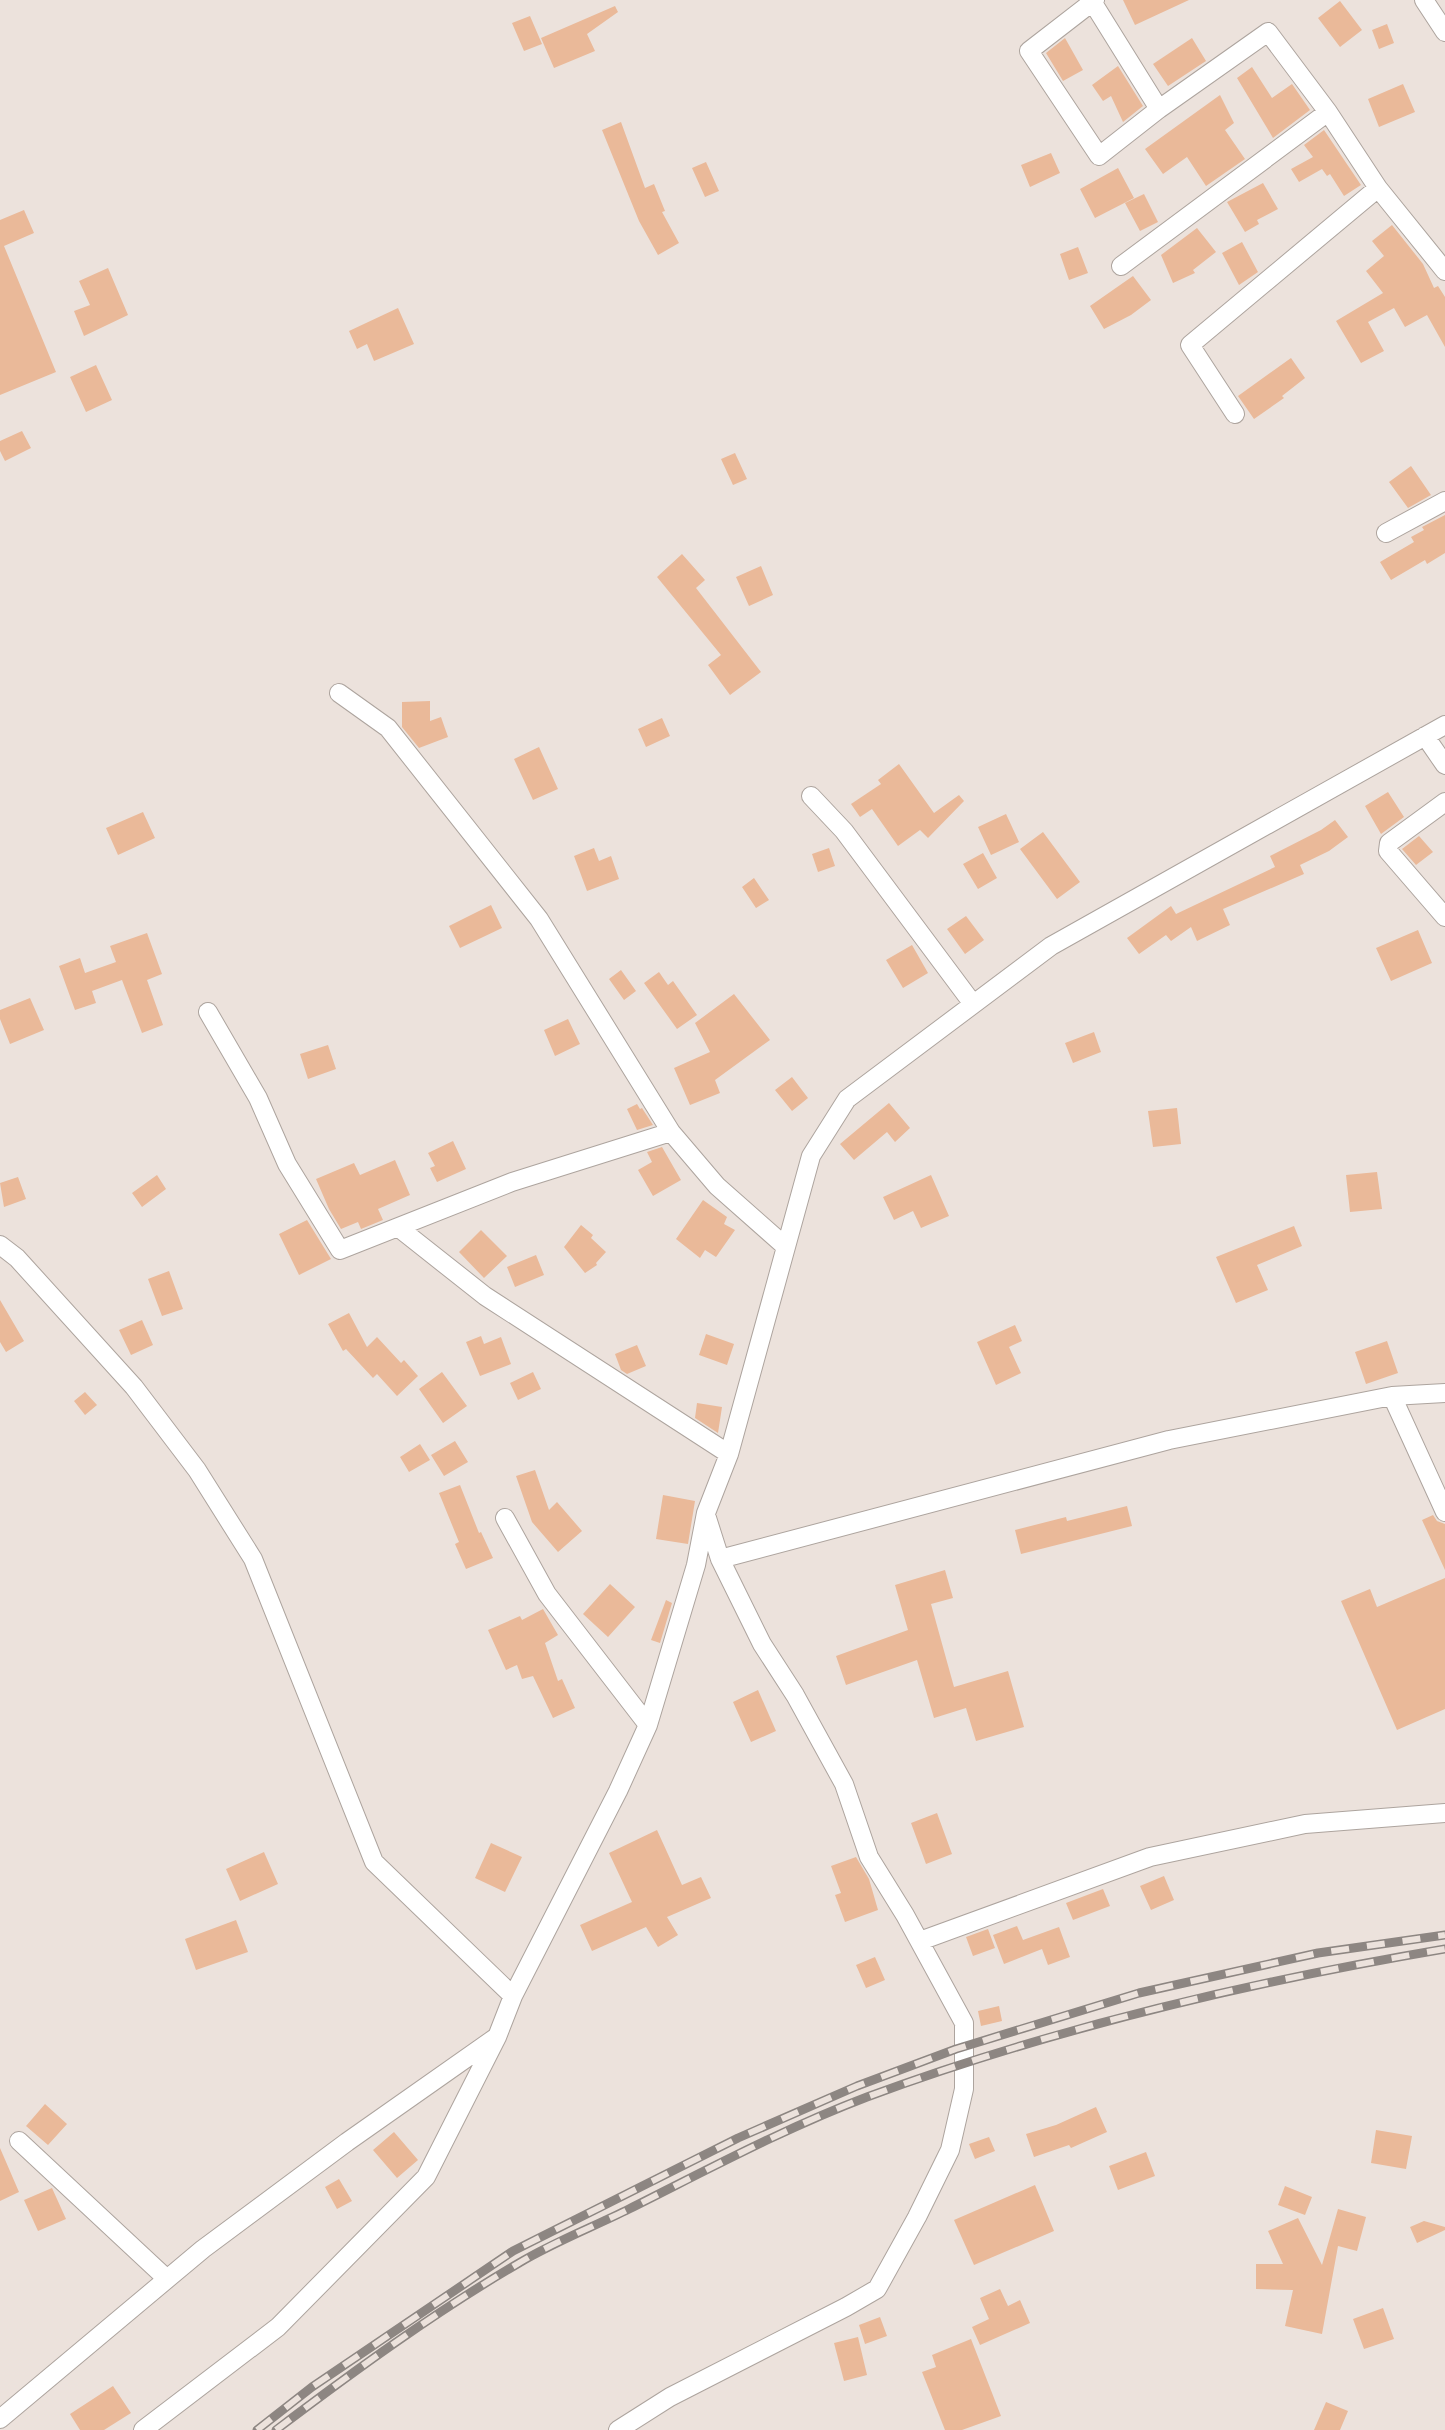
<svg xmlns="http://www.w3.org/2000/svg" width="1445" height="2430" viewBox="0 0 1445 2430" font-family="'Nunito Sans',sans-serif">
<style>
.building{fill:#eab999}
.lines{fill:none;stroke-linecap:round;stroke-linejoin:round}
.minor-casing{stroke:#ada49e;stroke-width:20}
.minor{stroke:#fff;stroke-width:18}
.rail-casing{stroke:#8d8682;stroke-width:9}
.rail{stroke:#ece2dc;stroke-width:6;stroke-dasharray:18;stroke-linecap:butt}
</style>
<rect width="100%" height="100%" fill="#ece2dc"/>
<!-- building -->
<path class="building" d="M1123 0H1189L1135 25Z
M1340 1 1362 30 1340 47 1318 18Z
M615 6 618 12 587 34 595 51 554 68 541 38Z
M530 16 542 44 524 51 512 23Z
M1387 24 1394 43 1379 49 1372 30Z
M1065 38 1083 70 1063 81 1046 53Z
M1192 38 1206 61 1168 86 1153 64Z
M1118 66 1143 106 1123 122 1111 96 1103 101 1092 85Z
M1252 67 1272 98 1292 84 1310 110 1273 138 1237 78Z
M1403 84 1415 112 1379 127 1368 99Z
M1220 95 1234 123 1225 130 1245 159 1206 186 1187 157 1163 174 1145 149Z
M621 122 645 188 654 184 665 211 662 212 679 243 658 255 639 221 602 130Z
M1324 130 1361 185 1344 196 1330 174 1327 176 1322 169 1299 182 1291 169 1313 157 1304 145Z
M1051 153 1060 173 1030 187 1021 165Z
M706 162 719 191 705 197 692 168Z
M1118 168 1134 198 1095 218 1080 189Z
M1263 183 1278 209 1257 220 1259 224 1245 232 1227 202Z
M1144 194 1158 222 1140 231 1125 203Z
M24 210 34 233 4 246 56 372 0 395V220Z
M1392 225 1423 264 1434 288 1438 286 1445 297V347L1427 315 1405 327 1394 308 1368 322 1384 351 1361 363 1336 321 1383 293 1366 271 1384 256 1372 241Z
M1197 228 1216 252 1193 270 1195 273 1173 283 1161 255Z
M1242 242 1258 272 1239 285 1222 253Z
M1078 247 1088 273 1069 280 1060 254Z
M108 268 128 315 84 336 74 311 90 305 79 281Z
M1133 276 1151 300 1131 315 1104 329 1090 306Z
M398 308 414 344 374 361 367 344 357 349 349 331Z
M1291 358 1305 378 1282 396 1284 398 1254 419 1238 396Z
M96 365 112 400 86 412 70 377Z
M22 431 31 448 5 461 0 451V441Z
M735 453 747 479 733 485 721 459Z
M1411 466 1431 495 1408 508 1389 482Z
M1445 515V553L1427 564 1425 560 1391 580 1380 562 1414 542 1411 537 1424 530 1422 527Z
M682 554 705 580 696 588 761 672 730 695 708 665 721 655 657 577Z
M761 566 773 595 749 606 736 577Z
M430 701V721L441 717 448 737 419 748 402 727V702Z
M662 718 670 736 646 747 638 729Z
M539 747 558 789 533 800 514 759Z
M899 764 934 813 959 795 964 801 928 838 920 830 898 846 872 809 860 817 851 804 881 784 878 780Z
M1388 792 1404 817 1381 834 1365 806Z
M143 812 155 838 118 855 106 828Z
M1006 814 1019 842 991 855 978 827Z
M1335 820 1348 837 1329 851 1300 865 1304 874 1223 909 1230 925 1197 941 1191 927 1171 941 1166 935 1139 954 1127 938 1171 906 1176 914 1275 867 1270 856 1321 830Z
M1043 832 1080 882 1057 899 1020 849Z
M1419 836 1433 852 1416 865 1402 849Z
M594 848 599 861 611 856 619 879 587 891 574 856Z
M829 848 835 866 818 872 812 854Z
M983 853 997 878 978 889 963 864Z
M754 878 769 900 756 908 742 887Z
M491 905 502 928 460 948 449 926Z
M966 916 984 940 965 954 947 929Z
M1418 930 1432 963 1391 981 1376 948Z
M147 933 162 974 147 980 163 1025 142 1033 122 980 92 991 96 1003 75 1010 59 966 80 958 85 973 116 962 110 946Z
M912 945 928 973 903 988 886 960Z
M621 970 636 991 624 1000 609 979Z
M659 972 668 985 673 981 697 1015 677 1029 644 983Z
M734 994 770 1040 715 1080 720 1093 690 1105 674 1068 710 1052 695 1023Z
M30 998 44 1030 10 1044 0 1019V1010Z
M568 1019 580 1044 555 1056 544 1030Z
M1094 1032 1101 1052 1073 1063 1065 1043Z
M328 1045 336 1069 308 1079 300 1054Z
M792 1077 808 1098 792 1111 775 1090Z
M889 1103 910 1128 895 1142 887 1132 854 1160 840 1144Z
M637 1104 640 1109 642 1108 653 1125 637 1130 627 1109Z
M1177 1108 1181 1144 1153 1147 1148 1111Z
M453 1141 466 1169 437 1182 430 1168 435 1166 428 1153Z
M662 1147 681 1180 653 1196 638 1170 652 1162 647 1152Z
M395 1160 410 1195 378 1209 383 1220 361 1229 358 1222 341 1229 329 1209 316 1179 354 1163 360 1175Z
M1377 1172 1382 1209 1350 1212 1346 1175Z
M157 1175 166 1189 142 1207 132 1193Z
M931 1175 949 1216 921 1228 913 1211 894 1220 883 1197Z
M18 1177 26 1199 4 1207 0 1183Z
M703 1200 727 1217 724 1224 735 1230 716 1257 705 1250 700 1258 676 1239Z
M307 1220 331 1259 299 1275 279 1234Z
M581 1225 593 1235 591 1238 606 1252 596 1263 597 1265 585 1273 564 1247Z
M1294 1226 1302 1246 1257 1265 1268 1290 1236 1303 1216 1257Z
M481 1230 507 1256 484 1278 459 1252Z
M536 1255 544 1275 515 1287 507 1267Z
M169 1271 183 1309 162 1316 148 1279Z
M0 1300 24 1341 6 1352 0 1342Z
M349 1313 367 1347 377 1337 401 1363 404 1360 418 1376 397 1396 377 1374 373 1378 346 1349 343 1351 328 1324Z
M142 1320 153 1345 131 1355 119 1330Z
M1015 1325 1022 1341 1009 1347 1021 1373 996 1385 977 1342Z
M706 1334 734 1344 727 1365 699 1355Z
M481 1336 484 1344 501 1337 511 1364 480 1376 466 1342Z
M1387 1341 1398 1373 1366 1384 1355 1352Z
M637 1345 646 1366 627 1374 621 1370 615 1354Z
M442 1372 467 1406 443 1423 419 1389Z
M533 1372 541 1389 518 1400 510 1383Z
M85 1392 97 1405 85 1415 74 1401Z
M697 1403 722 1407 718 1433 695 1418Z
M455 1441 468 1462 444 1476 431 1455Z
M420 1444 430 1460 409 1472 400 1457Z
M535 1470 549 1510 557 1502 582 1531 558 1552 532 1522 516 1476Z
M460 1485 479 1533 481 1532 493 1558 466 1569 455 1544 459 1542 439 1493Z
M663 1495 695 1501 688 1544 656 1539Z
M1127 1506 1132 1526 1021 1554 1015 1530 1066 1517 1067 1521Z
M1433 1515 1437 1521 1445 1524V1570L1422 1520Z
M945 1570 953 1598 931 1604 954 1687 1008 1671 1024 1727 976 1741 966 1708 934 1718 917 1660 846 1685 836 1656 908 1630 895 1585Z
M1445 1578V1709L1397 1730 1341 1601 1370 1589 1377 1607Z
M610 1584 635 1607 608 1637 583 1614Z
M666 1600 672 1603 660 1643 651 1640Z
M543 1609 558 1635 545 1643 558 1681 562 1679 575 1708 553 1718 533 1676 522 1679 517 1665 506 1670 488 1630 520 1616 522 1620Z
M758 1690 776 1731 751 1742 733 1702Z
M937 1813 952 1854 926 1864 911 1823Z
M657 1830 682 1885 701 1877 711 1898 667 1917 678 1935 658 1947 646 1927 592 1951 580 1925 632 1902 609 1853Z
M491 1843 522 1857 505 1892 475 1878Z
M264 1852 278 1884 240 1901 226 1869Z
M856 1857 869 1879 878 1910 845 1922 835 1895 841 1893 831 1866Z
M1164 1876 1174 1900 1151 1910 1140 1886Z
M1103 1889 1110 1906 1073 1920 1066 1903Z
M236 1920 248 1952 196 1970 185 1939Z
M1017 1926 1023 1940 1059 1927 1070 1957 1048 1965 1042 1949 1004 1964 993 1935Z
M988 1929 995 1948 973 1956 966 1937Z
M875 1957 885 1980 866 1988 856 1965Z
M999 2006 1002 2021 981 2026 978 2011Z
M45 2104 67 2124 48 2145 26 2126Z
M1096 2107 1107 2132 1071 2148 1069 2145 1034 2157 1026 2134 1056 2125Z
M1376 2130 1412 2136 1406 2169 1371 2163Z
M394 2132 418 2160 397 2178 373 2150Z
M989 2137 995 2151 975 2159 969 2144Z
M0 2148 19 2192 0 2201Z
M1146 2152 1155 2176 1118 2190 1109 2166Z
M339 2179 352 2201 337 2209 325 2187Z
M1035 2185 1054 2231 974 2265 954 2220Z
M1285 2186 1312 2197 1305 2215 1278 2205Z
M52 2188 66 2219 38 2231 24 2200Z
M1338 2209 1366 2217 1357 2251 1338 2246 1322 2334 1285 2326 1293 2290 1256 2289V2264H1283L1268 2231 1298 2218 1322 2265Z
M1424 2221 1445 2227V2230L1417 2243 1410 2227Z
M1000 2289 1008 2306 1020 2300 1030 2323 980 2345 972 2327 989 2319 980 2298Z
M1383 2308 1394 2339 1364 2349 1353 2319Z
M880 2317 887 2336 865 2344 859 2325Z
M858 2337 867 2375 844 2381 834 2343Z
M971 2339 1001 2416 962 2430H945L922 2372 936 2367 932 2355Z
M113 2386 131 2413 104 2430H80L70 2414Z
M1326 2402 1348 2411 1340 2430H1314Z"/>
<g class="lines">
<defs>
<path id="minor" d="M1095 0 1029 51 1099 156 1159 109 1268 32 1328 112 1378 188 1445 271
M1424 0 1445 32
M1093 3 1159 109
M1121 266 1328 112
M1235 414 1190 345 1378 188
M1386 533 1445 501
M339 693 388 728 539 919 671 1132 717 1186 786 1247
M1425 736 1445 765
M811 796 844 831 973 1004
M1445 802 1389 843 1388 851 1445 917
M208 1012 258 1098 287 1164 340 1250 512 1182 671 1132
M399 1228 485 1296 729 1454
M0 1245 17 1258 134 1387 197 1470 253 1559 374 1862 513 1996
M1392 1396 1445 1512
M505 1518 547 1594 648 1725
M720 1559 1169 1440 1392 1396 1445 1393
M920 1941 1150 1857 1305 1824 1445 1813
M19 2141 167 2279
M0 2419 203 2249 347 2142 495 2038
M143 2430 278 2327 426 2177 497 2037 513 1996 618 1791 648 1725 696 1565 706 1513 729 1454 811 1156 847 1099 1051 946 1445 725
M618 2430 670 2397 846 2307 877 2289 917 2217 950 2150 964 2089V2023L905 1915 869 1857 844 1784 795 1695 762 1644 720 1559 707 1518"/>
</defs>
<!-- minor casing -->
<use href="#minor" class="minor-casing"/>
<!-- minor -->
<use href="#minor" class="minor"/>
<defs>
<path id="rail" d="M257 2430 312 2387 513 2251 738 2138 857 2086 956 2049 1139 1993 1318 1953 1445 1935
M276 2430C354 2371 435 2312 519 2263 554 2242 593 2227 629 2209 707 2170 785 2128 867 2097 1054 2028 1249 1982 1445 1949"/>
</defs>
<!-- rail casing -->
<use href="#rail" class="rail-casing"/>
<!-- rail -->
<use href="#rail" class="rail"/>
</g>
</svg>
